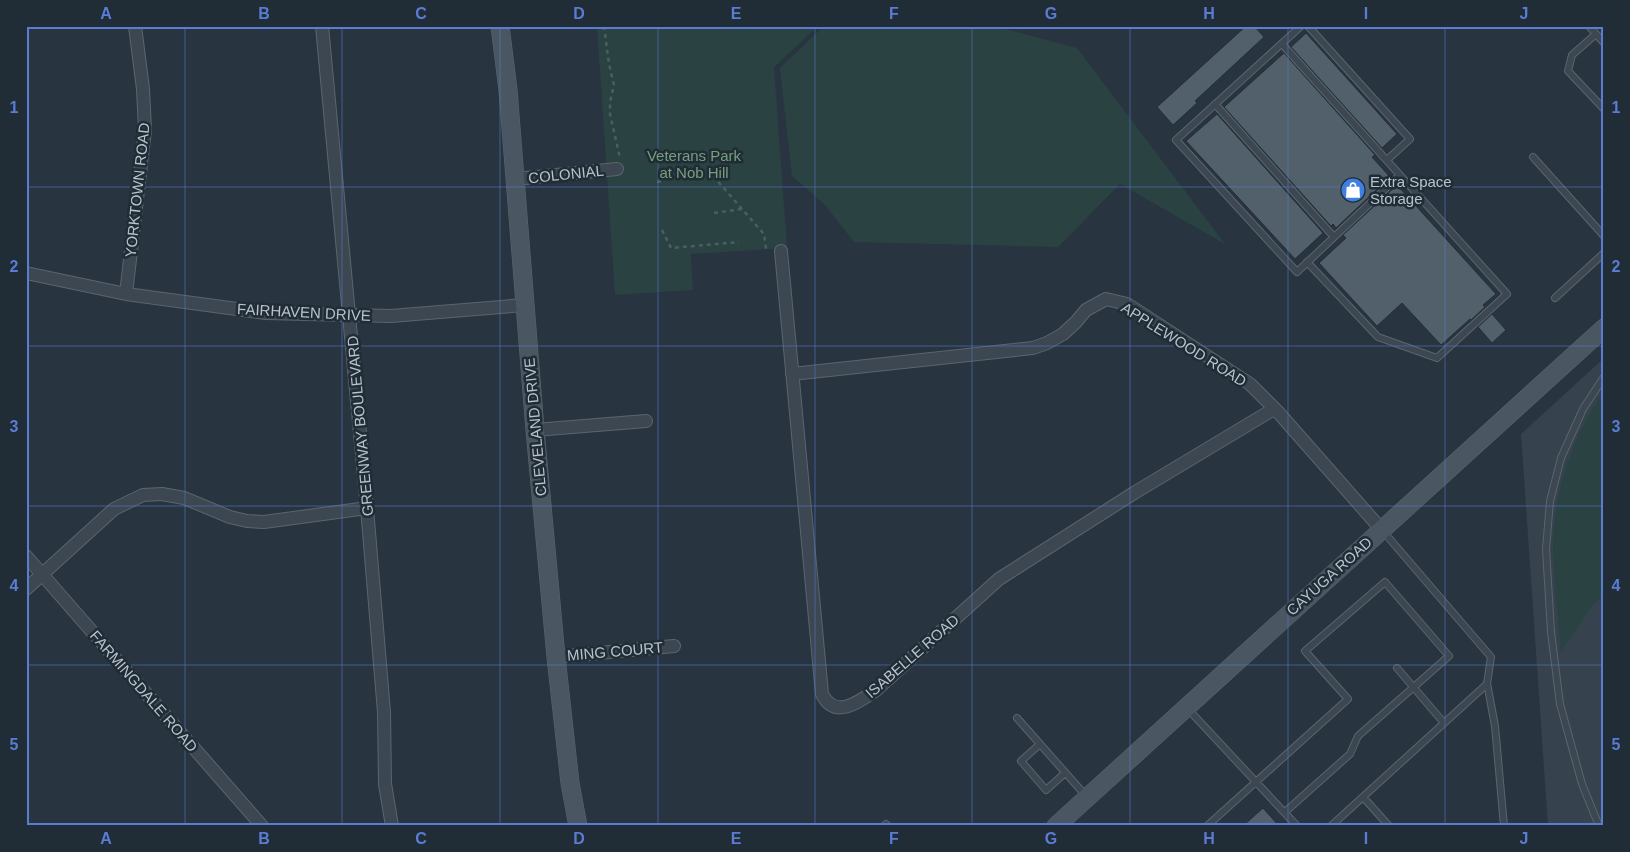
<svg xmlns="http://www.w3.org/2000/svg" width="1630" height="852" viewBox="0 0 1630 852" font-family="Arial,sans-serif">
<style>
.airport{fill:#36424e}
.green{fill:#2a4242}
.building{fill:#51606b;stroke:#222e38}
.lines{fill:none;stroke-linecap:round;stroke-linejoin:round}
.lane-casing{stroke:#5a656e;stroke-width:8}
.street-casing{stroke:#5a656e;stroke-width:14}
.secondary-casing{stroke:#5a656e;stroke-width:19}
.path{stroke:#4a5f60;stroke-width:2.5;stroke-dasharray:4 4;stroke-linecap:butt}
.lane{stroke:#3c4751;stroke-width:6}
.street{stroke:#3c4751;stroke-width:12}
.secondary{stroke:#4a5763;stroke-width:18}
.grid{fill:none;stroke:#5b7cd3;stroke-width:1;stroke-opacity:0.55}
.labels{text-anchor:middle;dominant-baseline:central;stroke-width:5;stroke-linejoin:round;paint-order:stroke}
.park-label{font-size:15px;fill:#789f7c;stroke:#202c36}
.street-label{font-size:15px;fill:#b9c2cb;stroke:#202c36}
.poi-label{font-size:15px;fill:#b9c2cb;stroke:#202c36;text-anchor:start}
.neatline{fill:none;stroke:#5b7cd3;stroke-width:2}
.grid-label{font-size:16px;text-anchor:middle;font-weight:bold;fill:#5b7cd3}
</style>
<rect width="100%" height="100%" fill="#283541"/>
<!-- airport -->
<path class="airport" d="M1604 358V826H1548L1521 434Z"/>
<!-- green -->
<path class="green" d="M597 26H818L774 67 787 248 691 254 693 290 615 295Z
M824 26H994L1077 48 1225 244 1120 184 1058 247 854 242 825 205 792 176 780 68Z
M1604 392V595L1594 603 1561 651C1558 617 1554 583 1553 549 1553 494 1572 436 1604 392Z"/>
<!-- building -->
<path class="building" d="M1246 26H1254L1264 37 1195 101 1197 103 1173 125 1157 107Z
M1306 33 1397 134 1382 148 1291 47Z
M1284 53 1375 155 1372 157 1390 177 1336 228 1333 224 1331 226 1224 107Z
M1217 114 1323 233 1295 259 1186 141Z
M1397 185 1496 294 1483 305 1485 307 1471 320 1470 319 1441 345 1402 303 1377 326 1319 263 1346 238 1343 235Z
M1492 314 1506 330 1492 343 1478 327Z
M1263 808 1279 826H1243Z"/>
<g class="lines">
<defs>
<path id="lane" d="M1301 26 1176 140 1297 272 1400 175
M1308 26 1410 139 1387 160
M1589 26 1596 34
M1604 43 1596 34 1572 55 1568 71 1604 109
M1282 44 1507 294 1437 358 1378 337 1307 262
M1215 104 1334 237
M1533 157 1604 236
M1555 298 1604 253
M1397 668 1444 723
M1487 683 1495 726 1504 826
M1187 708 1297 826
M1017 718 1086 796
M1040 744 1021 761 1046 790 1065 773
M1363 797 1389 826
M884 826 886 824 888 826
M1207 826 1348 699 1305 651 1385 582 1449 656 1358 736 1350 754 1285 812
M1331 826 1487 684 1491 657 1382 530
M1599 826 1582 784 1560 704 1551 632 1546 549 1550 501 1561 458 1583 409 1604 377"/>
<path id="street" d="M322 26 367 508 384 712 385 784 392 826
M515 179 617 169
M781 251 822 694C835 720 859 702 876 690L999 579 1134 493 1274 409
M26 273 126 294 266 313 391 316 524 305
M126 294 145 130 143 89 135 26
M792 374 1033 348 1047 343 1063 334 1076 322 1086 310 1106 299 1127 304 1250 384 1278 412 1381 529
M535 430 646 421
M26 556 262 826
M26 589 114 509 143 495 162 494 184 498 230 517 247 521 264 522 367 508
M556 657 674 646"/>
<path id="secondary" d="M500 26 508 90 535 430 556 657 570 783 578 826
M1056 826 1604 328"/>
</defs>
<!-- lane casing -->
<use href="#lane" class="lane-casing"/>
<!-- street casing -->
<use href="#street" class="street-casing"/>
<!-- secondary casing -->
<use href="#secondary" class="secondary-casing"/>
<!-- path -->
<path class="path" d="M604 26 609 64 614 85 610 102V114L620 158
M713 176 764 234 766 249
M657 182 665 181
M714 213 742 209
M662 230 671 248 739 242"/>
<!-- lane -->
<use href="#lane" class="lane"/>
<!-- street -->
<use href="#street" class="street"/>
<!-- secondary -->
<use href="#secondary" class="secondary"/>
</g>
<!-- grid -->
<path class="grid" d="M185 26V826M342 26V826M500 26V826M658 26V826M815 26V826M972 26V826M1130 26V826M1288 26V826M1445 26V826M26 187H1604M26 346H1604M26 506H1604M26 665H1604"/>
<!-- icons -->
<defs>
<symbol id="shop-disc" viewBox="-11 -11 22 22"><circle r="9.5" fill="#3f7fe0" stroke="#202c36"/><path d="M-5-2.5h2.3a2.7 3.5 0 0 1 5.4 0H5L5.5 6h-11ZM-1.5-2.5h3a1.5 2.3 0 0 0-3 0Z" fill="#fff"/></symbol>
</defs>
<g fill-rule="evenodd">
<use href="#shop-disc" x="1339" y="176" width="28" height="28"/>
</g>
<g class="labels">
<!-- park labels -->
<g class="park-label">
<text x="694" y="155">Veterans Park<tspan x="694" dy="17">at Nob Hill</tspan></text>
</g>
<!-- street labels -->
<g class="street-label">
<text transform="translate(566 174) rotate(-6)">COLONIAL</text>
<text transform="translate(137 190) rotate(-84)">YORKTOWN ROAD</text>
<text transform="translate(304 312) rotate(3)">FAIRHAVEN DRIVE</text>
<text transform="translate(1184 344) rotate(32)">APPLEWOOD ROAD</text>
<text transform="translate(360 426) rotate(-95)">GREENWAY BOULEVARD</text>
<text transform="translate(535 427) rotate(-95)">CLEVELAND DRIVE</text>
<text transform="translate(1329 576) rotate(-42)">CAYUGA ROAD</text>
<text transform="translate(615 651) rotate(-5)">MING COURT</text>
<text transform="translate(912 656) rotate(-41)">ISABELLE ROAD</text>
<text transform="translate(144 691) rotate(49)">FARMINGDALE ROAD</text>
</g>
<!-- poi labels -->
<g class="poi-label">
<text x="1370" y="181">Extra Space<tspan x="1370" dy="17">Storage</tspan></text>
</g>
</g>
<!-- border -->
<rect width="1630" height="852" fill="none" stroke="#202c36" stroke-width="55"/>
<rect x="28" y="28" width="1574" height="796" class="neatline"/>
<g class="grid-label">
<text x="106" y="19">A</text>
<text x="264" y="19">B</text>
<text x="421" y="19">C</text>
<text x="579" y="19">D</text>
<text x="736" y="19">E</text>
<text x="894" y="19">F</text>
<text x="1051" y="19">G</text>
<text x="1209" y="19">H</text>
<text x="1366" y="19">I</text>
<text x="1524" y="19">J</text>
<text x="14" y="113">1</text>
<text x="1616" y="113">1</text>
<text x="14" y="272">2</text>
<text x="1616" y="272">2</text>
<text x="14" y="432">3</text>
<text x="1616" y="432">3</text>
<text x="14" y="591">4</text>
<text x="1616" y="591">4</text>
<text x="14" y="750">5</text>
<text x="1616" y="750">5</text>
<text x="106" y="844">A</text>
<text x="264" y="844">B</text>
<text x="421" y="844">C</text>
<text x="579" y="844">D</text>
<text x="736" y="844">E</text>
<text x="894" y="844">F</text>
<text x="1051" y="844">G</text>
<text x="1209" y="844">H</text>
<text x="1366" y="844">I</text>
<text x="1524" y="844">J</text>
</g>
</svg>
